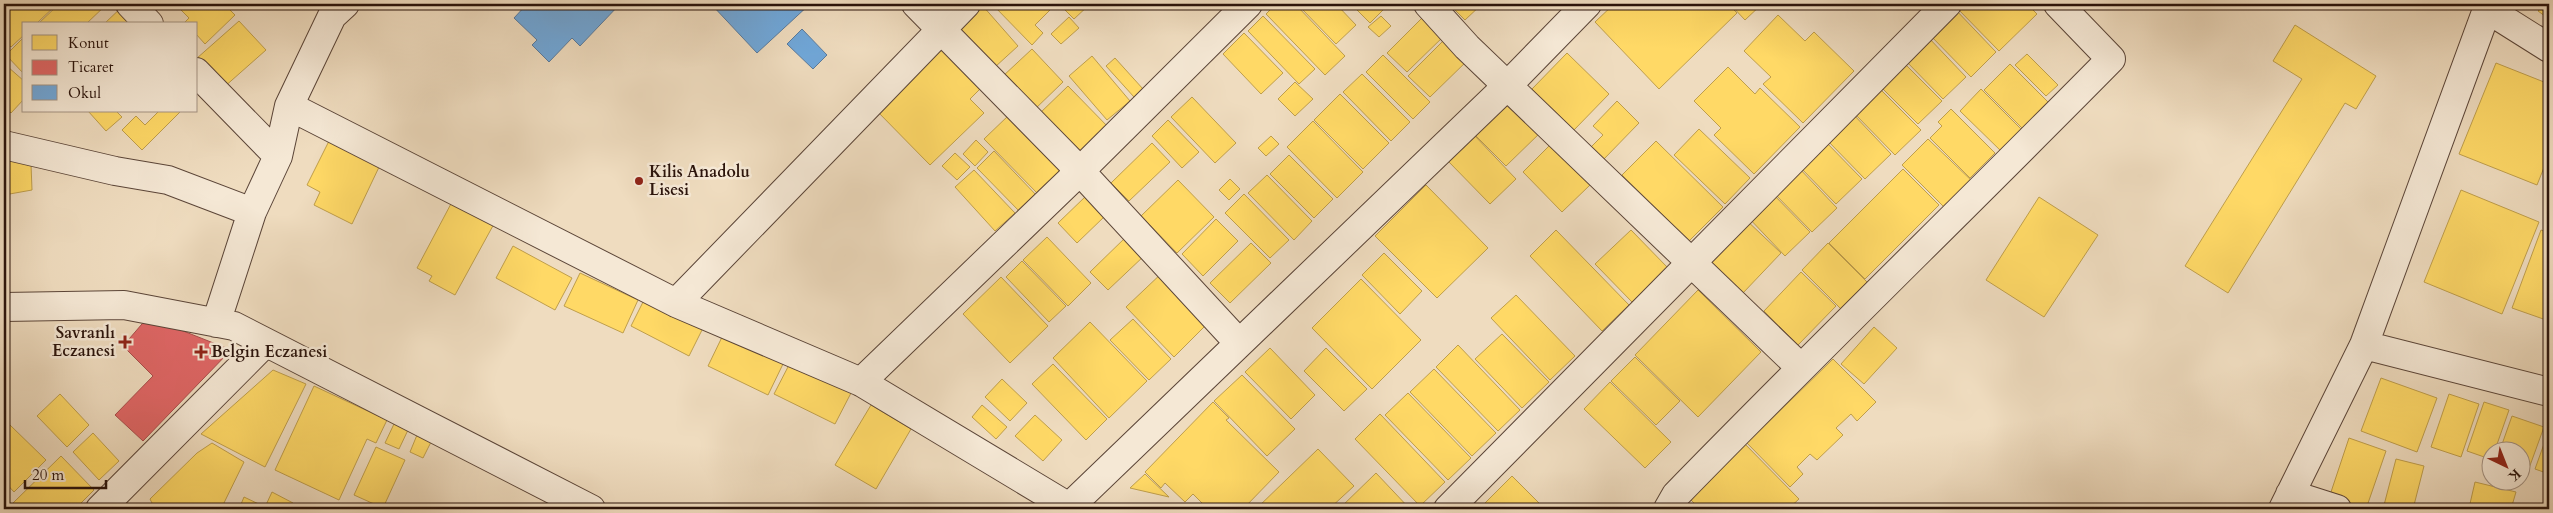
<svg xmlns="http://www.w3.org/2000/svg" width="2553" height="513" viewBox="0 0 2553 513" font-family="Cardo,serif">
<style>
.homes{fill:#ffd966;stroke:#bf9e4b}
.shops{fill:#e06666;stroke:#a94d4b}
.schools{fill:#6fa8dc;stroke:#5a7b9d}
.lines{fill:none;stroke-linecap:round;stroke-linejoin:round}
.minor-casing{stroke:#5b4538;stroke-width:30}
.minor{stroke:#f5e8d5;stroke-width:28}
.poi-dot{fill:#8f2418;stroke:#f5e8d5;stroke-width:2}
.labels{text-anchor:middle;dominant-baseline:central;stroke-width:5;stroke-linejoin:round;paint-order:stroke}
.poi-label{font-size:16px;font-weight:bold;fill:#2a130b;stroke:#f5e8d5;text-anchor:start}
</style>
<rect width="100%" height="100%" fill="#efdcbf"/>
<filter id="stains"><feTurbulence type="fractalNoise" baseFrequency=".004" numOctaves="4"/><feColorMatrix values="0 0 0 0 .2 0 0 0 0 .09 0 0 0 0 .02 0 0 0 .5 -.17"/></filter>
<radialGradient id="worn" r=".72"><stop offset=".6" stop-color="#630" stop-opacity="0"/><stop offset="1" stop-color="#630" stop-opacity=".3"/></radialGradient>
<!-- homes -->
<path class="homes" d="M14 4H57L36 24H24V35L11 47 4 40V13Z
M59 4H107L86 24H38Z
M125 4 137 24H104Z
M175 4H224L235 15 205 44 196 34V24H186L185 22 189 18Z
M992 4H1056L1035 25 1043 33 1032 45Z
M1059 4H1090L1074 19Z
M1276 4H1295L1345 56 1325 75 1266 14Z
M1297 4H1336L1356 25 1336 44Z
M1351 4H1389L1370 23Z
M1449 4H1482L1465 20Z
M1614 4H1728L1737 13 1659 89 1595 22Z
M1730 4H1762L1745 20Z
M1959 4H2027L2037 14 1999 51 1956 7Z
M2546 4H2549V19L2538 11Z
M982 5 1018 46 995 67 958 26Z
M1954 8 1996 52 1971 77 1928 33Z
M1427 13 1447 33 1407 72 1387 53Z
M1778 15 1805 41 1814 32 1854 71 1803 123 1763 84 1771 77 1744 51Z
M1263 16 1315 69 1299 84 1248 31Z
M1381 16 1391 26 1379 37 1368 27Z
M1069 17 1079 28 1061 44 1051 34Z
M239 21 266 50 223 88 196 59Z
M2295 25 2376 76 2356 109 2345 103 2228 293 2185 266 2302 79 2273 61Z
M1244 33 1283 73 1261 94 1223 54Z
M1449 35 1471 57 1430 97 1408 76Z
M1927 36 1966 77 1943 99 1904 59Z
M24 37V74L6 55Z
M940 44 982 87 970 99 984 113 930 165 874 108Z
M1032 49 1063 82 1033 111 1002 77Z
M1567 53 1609 94 1574 130 1532 89Z
M2027 54 2058 85 2046 96 2015 65Z
M1383 55 1430 102 1413 119 1366 72Z
M1092 56 1130 101 1107 120 1069 76Z
M1115 58 1143 89 1134 97 1106 66Z
M1902 61 1942 101 1918 124 1878 84Z
M2496 63 2549 84V155L2537 185 2459 154Z
M2010 64 2051 105 2025 131 1984 90Z
M8 67 24 81V99L11 113 4 106V71Z
M1728 67 1755 94 1760 88 1800 127 1754 174 1714 135 1721 128 1694 101Z
M1362 74 1410 122 1391 141 1343 92Z
M1295 82 1313 99 1295 116 1278 99Z
M1068 86 1112 131 1082 160 1038 115Z
M1878 87 1921 130 1895 155 1853 112Z
M1981 89 2023 131 2002 152 1960 111Z
M1340 94 1389 143 1363 169 1314 120Z
M1192 97 1236 143 1215 163 1171 117Z
M1510 99 1542 131 1506 166 1474 134Z
M1617 101 1639 123 1603 160 1590 148 1603 135 1593 126Z
M1951 109 1995 153 1970 178 1930 138 1942 126 1938 122Z
M88 111H116L122 117 106 131Z
M159 111H181L142 150 122 130 136 116 145 125Z
M1852 113 1891 154 1865 179 1826 139Z
M1009 115 1064 170 1039 195 984 139Z
M1168 120 1199 152 1182 168 1152 136Z
M1313 121 1363 172 1337 198 1287 147Z
M1699 129 1750 178 1725 204 1674 155Z
M333 133 380 165 352 224 314 205 320 192 307 185Z
M1474 135 1516 179 1490 204 1448 161Z
M1271 136 1279 144 1266 156 1258 148Z
M1928 139 1973 182 1946 209 1902 165Z
M976 140 988 152 975 166 963 154Z
M1824 140 1862 179 1836 204 1798 165Z
M1656 141 1723 207 1689 241 1622 175Z
M1152 143 1170 162 1129 201 1111 183Z
M1551 144 1590 185 1562 212 1523 172Z
M994 151 1038 197 1021 213 977 168Z
M955 153 970 167 957 180 942 166Z
M1289 155 1333 199 1314 218 1270 174Z
M4 156 31 164 32 190 4 195Z
M1797 166 1837 208 1812 232 1771 190Z
M1903 169 1939 205 1865 279 1829 243Z
M974 170 1015 213 995 231 955 187Z
M1267 175 1312 221 1294 240 1248 193Z
M1230 179 1240 189 1229 200 1219 190Z
M1178 180 1214 217 1177 253 1141 216Z
M1426 185 1488 248 1437 298 1375 236Z
M2461 190 2539 222 2502 314 2424 282Z
M1770 191 1810 232 1785 256 1746 215Z
M1244 194 1289 240 1270 258 1225 213Z
M1086 196 1105 216 1077 243 1058 223Z
M2039 197 2098 235 2044 317 1986 280Z
M453 200 495 222 455 295 429 281 432 276 417 268Z
M1743 217 1781 253 1743 293 1705 257Z
M1216 219 1238 241 1203 276 1182 254Z
M1556 230 1629 305 1602 331 1530 256Z
M1631 230 1668 268 1632 302 1595 264Z
M2541 230 2549 233V321L2512 308Z
M1127 236 1145 255 1108 290 1090 272Z
M1047 237 1091 283 1068 306 1023 260Z
M1251 243 1271 263 1230 303 1210 283Z
M1828 243 1867 282 1841 309 1802 270Z
M513 246 572 278 555 310 496 278Z
M1384 253 1422 291 1400 314 1362 275Z
M1022 261 1066 306 1049 322 1006 277Z
M1164 271 1211 320 1174 357 1126 307Z
M1801 272 1836 306 1798 345 1764 311Z
M580 273 638 300 623 333 564 306Z
M1001 277 1048 326 1010 363 963 314Z
M1361 279 1421 340 1372 389 1312 328Z
M1698 290 1761 352 1698 417 1635 355Z
M1516 295 1575 356 1550 380 1491 318Z
M646 296 704 326 689 356 631 326Z
M1133 319 1171 359 1149 380 1110 340Z
M1090 322 1147 381 1109 418 1053 358Z
M1874 327 1897 348 1864 384 1841 364Z
M1502 334 1549 382 1522 408 1475 359Z
M723 335 783 364 768 395 708 366Z
M1458 345 1520 410 1498 431 1436 367Z
M1270 348 1315 395 1291 419 1245 372Z
M1326 348 1367 389 1344 411 1304 371Z
M1635 357 1680 401 1656 425 1611 381Z
M1833 359 1876 402 1857 421 1851 414 1836 428 1843 435 1817 460 1810 454 1797 467 1803 474 1790 487 1747 443Z
M790 363 851 393 835 424 774 394Z
M1053 364 1107 419 1086 440 1032 384Z
M1434 369 1496 433 1472 456 1410 392Z
M273 370 306 384 265 467 201 434Z
M1242 375 1295 429 1267 456 1214 401Z
M2381 378 2437 398 2417 452 2361 431Z
M1002 379 1027 403 1010 421 985 397Z
M1610 382 1671 442 1645 468 1584 409Z
M314 386 387 420 376 443 367 439 339 500 275 470Z
M1408 393 1471 458 1448 480 1385 415Z
M60 394 89 425 67 447 37 416Z
M2449 394 2479 404 2461 457 2431 447Z
M1213 402 1229 418 1226 420 1279 472 1243 509H1225L1203 504 1193 494 1185 502 1165 483 1161 488 1145 472Z
M2484 402 2509 410 2495 450H2490V459L2467 451Z
M871 405 911 429 876 489 835 465Z
M982 405 1007 427 996 439 972 417Z
M1380 414 1445 482 1420 506 1355 439Z
M1035 415 1062 440 1043 461 1015 436Z
M2512 416 2544 427 2528 471 2520 468V450H2500Z
M394 424 408 430 399 449 385 443Z
M10 425 46 460 14 492 4 481V431Z
M2549 430V474L2535 469Z
M93 433 119 461 99 480 73 452Z
M417 435 431 442 423 458 410 452Z
M2349 438 2386 451 2366 509H2352L2328 501Z
M1740 439 1799 499 1788 509H1700L1684 493Z
M212 443 244 462 221 509H161L153 505 150 499 197 453Z
M376 447 405 460 383 508 354 495Z
M1318 449 1354 486 1329 509H1256Z
M61 456 94 490 75 509H19L13 503Z
M2396 459 2424 466 2413 509H2383Z
M1376 473 1410 509H1339Z
M1145 474 1169 497 1130 488Z
M1512 476 1545 509H1479Z
M2475 482 2516 492 2511 509H2464V507L2469 508Z
M272 492 293 503 290 509H239L244 497 265 507Z"/>
<!-- shops -->
<path class="shops" d="M148 317 231 350 143 441 115 415 153 376 123 346Z"/>
<!-- schools -->
<path class="schools" d="M527 4H620L580 46 572 38 549 62 532 45 537 40 514 18Z
M711 4H810L757 53Z
M802 29 827 55 813 69 787 44Z"/>
<g class="lines">
<defs>
<path id="minor" d="M130 4 149 24
M916 4 1080 171 1239 343
M1428 4 1467 47 1800 367
M2492 4 2487 9 2549 48
M196 72 278 156
M289 106 676 303 861 382 1069 507 1080 509
M4 145 115 171 168 180 252 212
M676 303 966 4
M4 307 124 305 234 326 591 509
M216 323 252 212 278 156 289 106 332 16 345 4
M2364 345 2549 392
M861 382 1080 171 1248 4
M2290 494 2337 509
M100 509 265 343
M1067 509 1507 86 1587 4
M1448 509 1947 4
M1668 509 1676 495C1819 348 1967 205 2111 59L2058 4
M2283 509 2364 345 2489 4"/>
</defs>
<!-- minor casing -->
<use href="#minor" class="minor-casing"/>
<!-- minor -->
<use href="#minor" class="minor"/>
</g>
<!-- markers -->
<g class="poi-dot">
<circle cx="639" cy="181" r="5"/>
<path d="M122.5 334.5h5v5h5v5h-5v5h-5v-5h-5v-5h5z"/>
<path d="M198.5 344.5h5v5h5v5h-5v5h-5v-5h-5v-5h5z"/>
</g>
<g class="labels">
<!-- poi labels -->
<g class="poi-label">
<text x="649" y="172">Kilis Anadolu<tspan x="649" dy="18">Lisesi</tspan></text>
<text x="115" y="333" text-anchor="end">Savranlı<tspan x="115" dy="18">Eczanesi</tspan></text>
<text x="211" y="352">Belgin Eczanesi</text>
</g>
</g>
<!-- margin -->
<rect width="2553" height="513" fill="none" stroke="#efdcbf" stroke-width="20"/>
<rect x="5" y="5" width="2543" height="503" fill="none" stroke="#2a130b" stroke-width="2.5"/>
<rect x="10" y="10" width="2533" height="493" fill="none" stroke="#2a130b"/>
<!-- legend -->
<rect x="22" y="22" width="175" height="90" fill="#f5e8d5" stroke="#a49384"/>
<rect x="32" y="35" width="25" height="15" fill="#ffd966" stroke="#a49384"/>
<text x="68" y="48" font-size="15" fill="#2a130b">Konut</text>
<rect x="32" y="60" width="25" height="15" fill="#e06666" stroke="#a49384"/>
<text x="68" y="72" font-size="15" fill="#2a130b">Ticaret</text>
<rect x="32" y="85" width="25" height="15" fill="#6fa8dc" stroke="#a49384"/>
<text x="68" y="98" font-size="15" fill="#2a130b">Okul</text>
<!-- north arrow -->
<g transform="translate(2506 466) rotate(137)"><circle r="24" fill="#f5e8d5" stroke="#a49384"/>
<path d="M0-4L9 19L0 12L-9 19Z" fill="#8f2418"/>
<text y="-8" font-size="14" font-weight="bold" text-anchor="middle" fill="#2a130b">K</text>
</g>
<!-- scale -->
<path d="M25 480v8h81v-8" fill="none" stroke="#2a130b" stroke-width="2.5"/>
<text x="32" y="480" font-size="15" fill="#2a130b" stroke="#f5e8d5" stroke-width="4" paint-order="stroke">20 m</text>
<rect width="100%" height="100%" filter="url(#stains)"/>
<rect width="100%" height="100%" fill="url(#worn)"/>
</svg>
